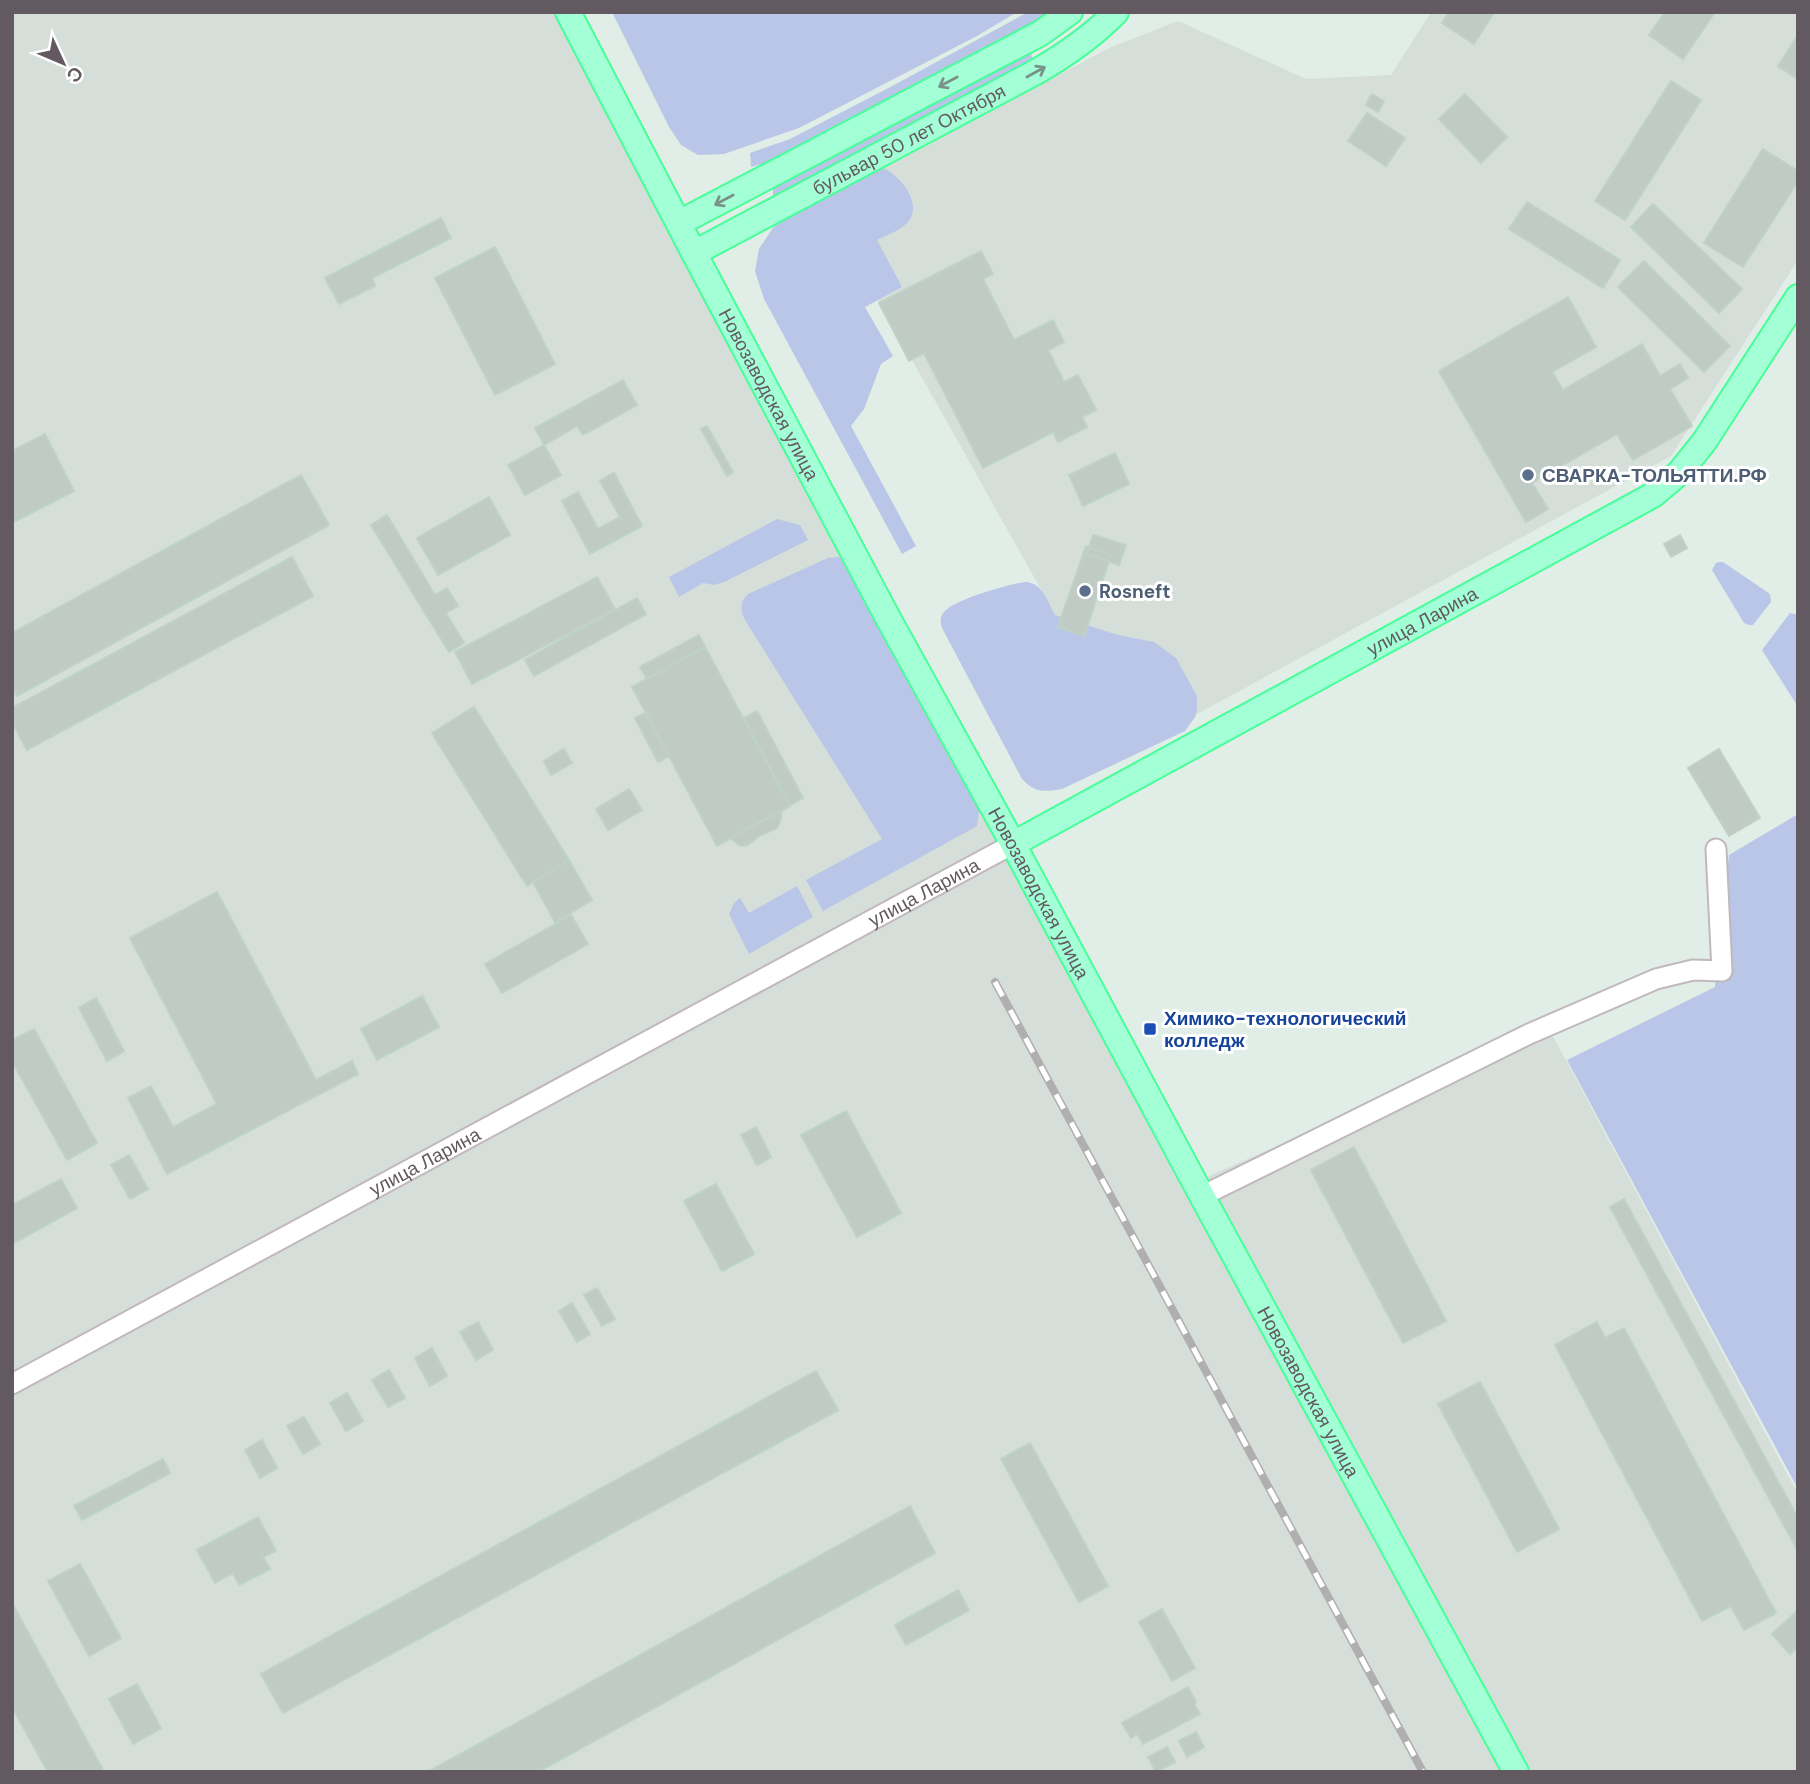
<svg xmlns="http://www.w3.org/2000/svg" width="1810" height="1784" viewBox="0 0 1810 1784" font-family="'DM Sans',sans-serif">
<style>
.industrial{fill:#d5ded9}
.green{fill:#b9c6e8}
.building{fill:#bfcbc4;stroke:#bed3c6;stroke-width:2}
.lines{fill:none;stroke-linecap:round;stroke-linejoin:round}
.minor-casing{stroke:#c1b8be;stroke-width:23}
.major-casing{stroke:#47ff98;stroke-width:28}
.minor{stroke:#fff;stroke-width:19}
.major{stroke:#a3ffd6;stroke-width:24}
.rail-casing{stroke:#b0aeaf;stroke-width:8}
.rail{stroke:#fff;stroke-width:5;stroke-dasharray:16;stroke-linecap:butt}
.oneway{stroke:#799389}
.service-dot{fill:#5c6f8a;stroke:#fff;stroke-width:2.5}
.transit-dot{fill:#1a4fb4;stroke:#fff;stroke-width:2.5}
.labels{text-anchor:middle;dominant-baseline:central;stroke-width:6;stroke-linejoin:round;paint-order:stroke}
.street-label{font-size:19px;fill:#635960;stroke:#fff}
.service-label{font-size:19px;font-weight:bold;fill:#4e5e75;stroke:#fff;text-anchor:start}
.transit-label{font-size:19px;font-weight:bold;fill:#164399;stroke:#fff;text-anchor:start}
</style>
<rect width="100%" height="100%" fill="#e0eee7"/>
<!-- industrial -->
<path class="industrial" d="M12 12H566L1515 1772H12Z
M1431 12H1798V260L1671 456 1131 750 823 201 1109 48 1178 21 1306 79 1391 75Z
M1548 1027 1798 1494V1772H1521L1200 1180Z"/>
<!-- green -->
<path class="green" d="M612 12H1017L977 36 799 128 724 154 698 155 681 145 669 127Z
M1028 12H1049L1040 21 796 154 751 167 750 153 790 139 896 84Z
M1027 52 1031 54 1033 60 776 197 773 195V188L776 184Z
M881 167C899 174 924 203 908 222 901 230 887 235 877 240L902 287 865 307 893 356 881 364 864 409 851 426 916 546 902 554 764 299 755 271 759 249 772 229 780 221 797 211Z
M777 519 800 525 808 540 724 582 714 585 703 583 679 597 669 577Z
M838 557 846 561 977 803 979 812 977 826 823 911 806 880 882 839 745 620C740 610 740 602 748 594L828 558Z
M1719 562H1723L1770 594 1771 602 1753 625H1749L1744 623 1712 570 1716 563Z
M1025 582C1042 582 1048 602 1055 615L1118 635 1154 642 1176 658 1197 696V710L1195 717 1185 731 1062 789C1044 792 1035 793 1022 779L942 628C940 621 940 617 944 612 953 600 1009 584 1025 582Z
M1790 613 1798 615V707L1762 650Z
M1798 814V1489L1567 1060 1715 987 1729 855Z
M797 886 813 917 749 954 729 914 734 903 740 898 749 913Z"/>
<!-- building -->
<path class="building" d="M1449 12H1494L1474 44 1442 23Z
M1665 12H1715L1683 59 1649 35Z
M1798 35V79L1778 66Z
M1671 81 1701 100 1625 220 1595 201Z
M1372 94 1384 101 1378 112 1366 105Z
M1465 94 1507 137 1481 163 1439 119Z
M1367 113 1405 138 1386 166 1348 141Z
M1763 149 1798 171V181L1743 267 1704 243Z
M1527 202 1620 260 1603 288 1509 229Z
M1653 204 1742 289 1719 313 1631 227Z
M441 218 451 238 372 278 375 286 339 304 325 278Z
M495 247 555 364 495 395 435 278Z
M981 251 993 274 983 279 1014 340 1053 320 1064 342 1048 350 1064 382 1078 375 1096 410 1082 417 1087 427 1058 442 1053 432 983 468 924 353 909 361 879 303Z
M1644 261 1730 346 1704 372 1618 287Z
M1568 297 1596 347 1552 372 1563 390 1642 344 1660 376 1680 364 1688 378 1670 389 1692 426 1633 460 1617 434 1532 483 1548 509 1526 522 1439 371Z
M623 380 637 405 583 435 577 426 544 445 535 428Z
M707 426 733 472 727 476 701 429Z
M45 434 74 491 12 523V451Z
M544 445 561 475 525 495 508 465Z
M1115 453 1129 484 1083 506 1069 475Z
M614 473 642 526 590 554 562 501 578 492 598 529 620 517 600 481Z
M301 475 329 525 17 696 12 687V633Z
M489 497 510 535 438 575 417 538Z
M387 515 435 595 447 588 458 606 446 613 464 643 449 652 371 525Z
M1093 535 1126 545 1119 565 1087 554Z
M1680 535 1687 548 1671 557 1664 544Z
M1086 546 1111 555 1084 636 1058 627Z
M292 557 313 596 27 750 12 722V708Z
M597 577 615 609 472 684 455 652Z
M637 598 646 614 534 676 525 660Z
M699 635 705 647 647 679 640 667Z
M705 647 790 806 717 846 632 687Z
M474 707 569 860 527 886 432 733Z
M757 711 803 798 790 805 744 718Z
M645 713 669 756 658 762 635 718Z
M564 749 572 763 551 775 544 761Z
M1719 749 1760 818 1729 836 1688 768Z
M629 789 642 810 608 830 596 809Z
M781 811V819L777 828 759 836 749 844 743 846 739 845 730 838Z
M569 860 592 900 555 922 533 882Z
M217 892 316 1080 352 1061 358 1074 167 1174 128 1098 151 1086 173 1127 217 1104 130 938Z
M571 915 588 944 502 993 485 964Z
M422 996 439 1027 377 1060 361 1029Z
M96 998 124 1051 107 1061 79 1008Z
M34 1029 97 1143 67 1160 12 1061V1040Z
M846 1111 901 1213 857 1237 801 1135Z
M756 1127 771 1157 757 1165 741 1135Z
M1354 1147 1446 1321 1403 1343 1311 1170Z
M129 1155 148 1189 130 1199 111 1165Z
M61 1179 77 1208 12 1244V1205Z
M716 1184 754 1254 722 1271 684 1201Z
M1624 1199 1798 1518V1551L1610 1207Z
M597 1288 615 1319 602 1326 584 1295Z
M572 1303 590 1334 577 1342 559 1311Z
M478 1322 493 1350 476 1360 460 1332Z
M1597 1322 1605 1338 1624 1328 1776 1613 1744 1630 1731 1606 1702 1621 1555 1345Z
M432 1348 447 1376 430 1386 415 1358Z
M389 1370 405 1398 388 1407 372 1380Z
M816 1371 838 1410 283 1713 261 1674Z
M1480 1382 1559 1529 1517 1552 1438 1404Z
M347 1393 363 1421 346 1431 330 1403Z
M304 1417 320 1444 303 1454 287 1426Z
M262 1440 277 1468 260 1478 245 1450Z
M1030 1443 1108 1586 1079 1602 1001 1459Z
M163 1459 170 1473 82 1520 74 1506Z
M910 1506 935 1553 538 1772H428Z
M258 1517 276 1551 263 1557 270 1569 239 1585 233 1573 215 1583 197 1550Z
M80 1564 121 1638 89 1656 48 1581Z
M958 1590 969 1610 906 1645 895 1625Z
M12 1603 104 1772H48L12 1707Z
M1162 1609 1195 1668 1172 1681 1139 1622Z
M1796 1612 1798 1614V1647L1790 1654 1772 1634Z
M137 1684 161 1728 133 1744 109 1699Z
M1188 1687 1196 1702 1194 1704 1200 1714 1143 1744 1137 1734 1131 1738 1122 1723Z
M1196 1732 1204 1747 1187 1757 1179 1741Z
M1167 1747 1175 1762 1156 1772 1148 1757Z"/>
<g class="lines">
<defs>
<g id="minor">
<path d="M1202 1196 1529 1034 1656 979 1693 970 1722 971 1716 849"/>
<path id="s1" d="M12 1384 1013 844"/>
</g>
<g id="major">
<path id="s2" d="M568 12 694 253 888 618 1013 844 1202 1196 1516 1772"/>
<path d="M679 223 1041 33 1070 12"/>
<path id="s3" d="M694 253 1034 73C1064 56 1092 37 1116 12"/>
<path id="s4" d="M1013 844 1653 495 1679 473 1704 442 1798 297"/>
</g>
</defs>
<!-- minor casing -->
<use href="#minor" class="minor-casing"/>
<!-- major casing -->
<use href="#major" class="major-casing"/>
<!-- minor -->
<use href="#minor" class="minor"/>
<!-- major -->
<use href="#major" class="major"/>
<defs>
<path id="rail" d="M995 982 1423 1772"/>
</defs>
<!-- rail casing -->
<use href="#rail" class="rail-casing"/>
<!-- rail -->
<use href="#rail" class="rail"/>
</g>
<!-- one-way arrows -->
<defs><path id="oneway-shaft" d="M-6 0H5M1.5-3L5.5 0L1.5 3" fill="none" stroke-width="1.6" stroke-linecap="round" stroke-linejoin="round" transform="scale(1.75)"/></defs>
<g class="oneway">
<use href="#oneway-shaft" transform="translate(1036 72) rotate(-29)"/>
<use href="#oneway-shaft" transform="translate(948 82) rotate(152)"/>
<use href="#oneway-shaft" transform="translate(724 200) rotate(152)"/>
</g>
<!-- markers -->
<g class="service-dot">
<circle cx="1528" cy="475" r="7"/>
<circle cx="1085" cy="591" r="7"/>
</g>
<rect class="transit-dot" x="1143" y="1022" width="14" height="14" rx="3.5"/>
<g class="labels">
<!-- street labels -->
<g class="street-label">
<text stroke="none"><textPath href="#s3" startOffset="243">бульвар 50 лет Октября</textPath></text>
<text stroke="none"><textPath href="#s2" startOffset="432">Новозаводская улица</textPath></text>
<text stroke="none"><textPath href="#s4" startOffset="466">улица Ларина</textPath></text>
<text stroke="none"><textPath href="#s1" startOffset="1036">улица Ларина</textPath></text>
<text stroke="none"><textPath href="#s2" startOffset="999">Новозаводская улица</textPath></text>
<text stroke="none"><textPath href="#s1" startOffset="469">улица Ларина</textPath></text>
<text stroke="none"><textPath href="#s2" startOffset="1566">Новозаводская улица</textPath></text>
</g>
<!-- service labels -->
<g class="service-label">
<text x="1542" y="475">СВАРКА-ТОЛЬЯТТИ.РФ</text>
<text x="1099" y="591">Rosneft</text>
</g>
<!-- transit labels -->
<g class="transit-label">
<text x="1164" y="1018">Химико-технологический<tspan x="1164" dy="22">колледж</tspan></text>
</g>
</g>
<!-- border -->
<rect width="1810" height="1784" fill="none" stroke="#635960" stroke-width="28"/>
<!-- north arrow -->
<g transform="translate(63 63) rotate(134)" stroke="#ffffff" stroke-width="5" paint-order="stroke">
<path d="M0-5L12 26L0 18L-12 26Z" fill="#635960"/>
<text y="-10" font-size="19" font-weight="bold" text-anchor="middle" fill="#635960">С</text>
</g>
</svg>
